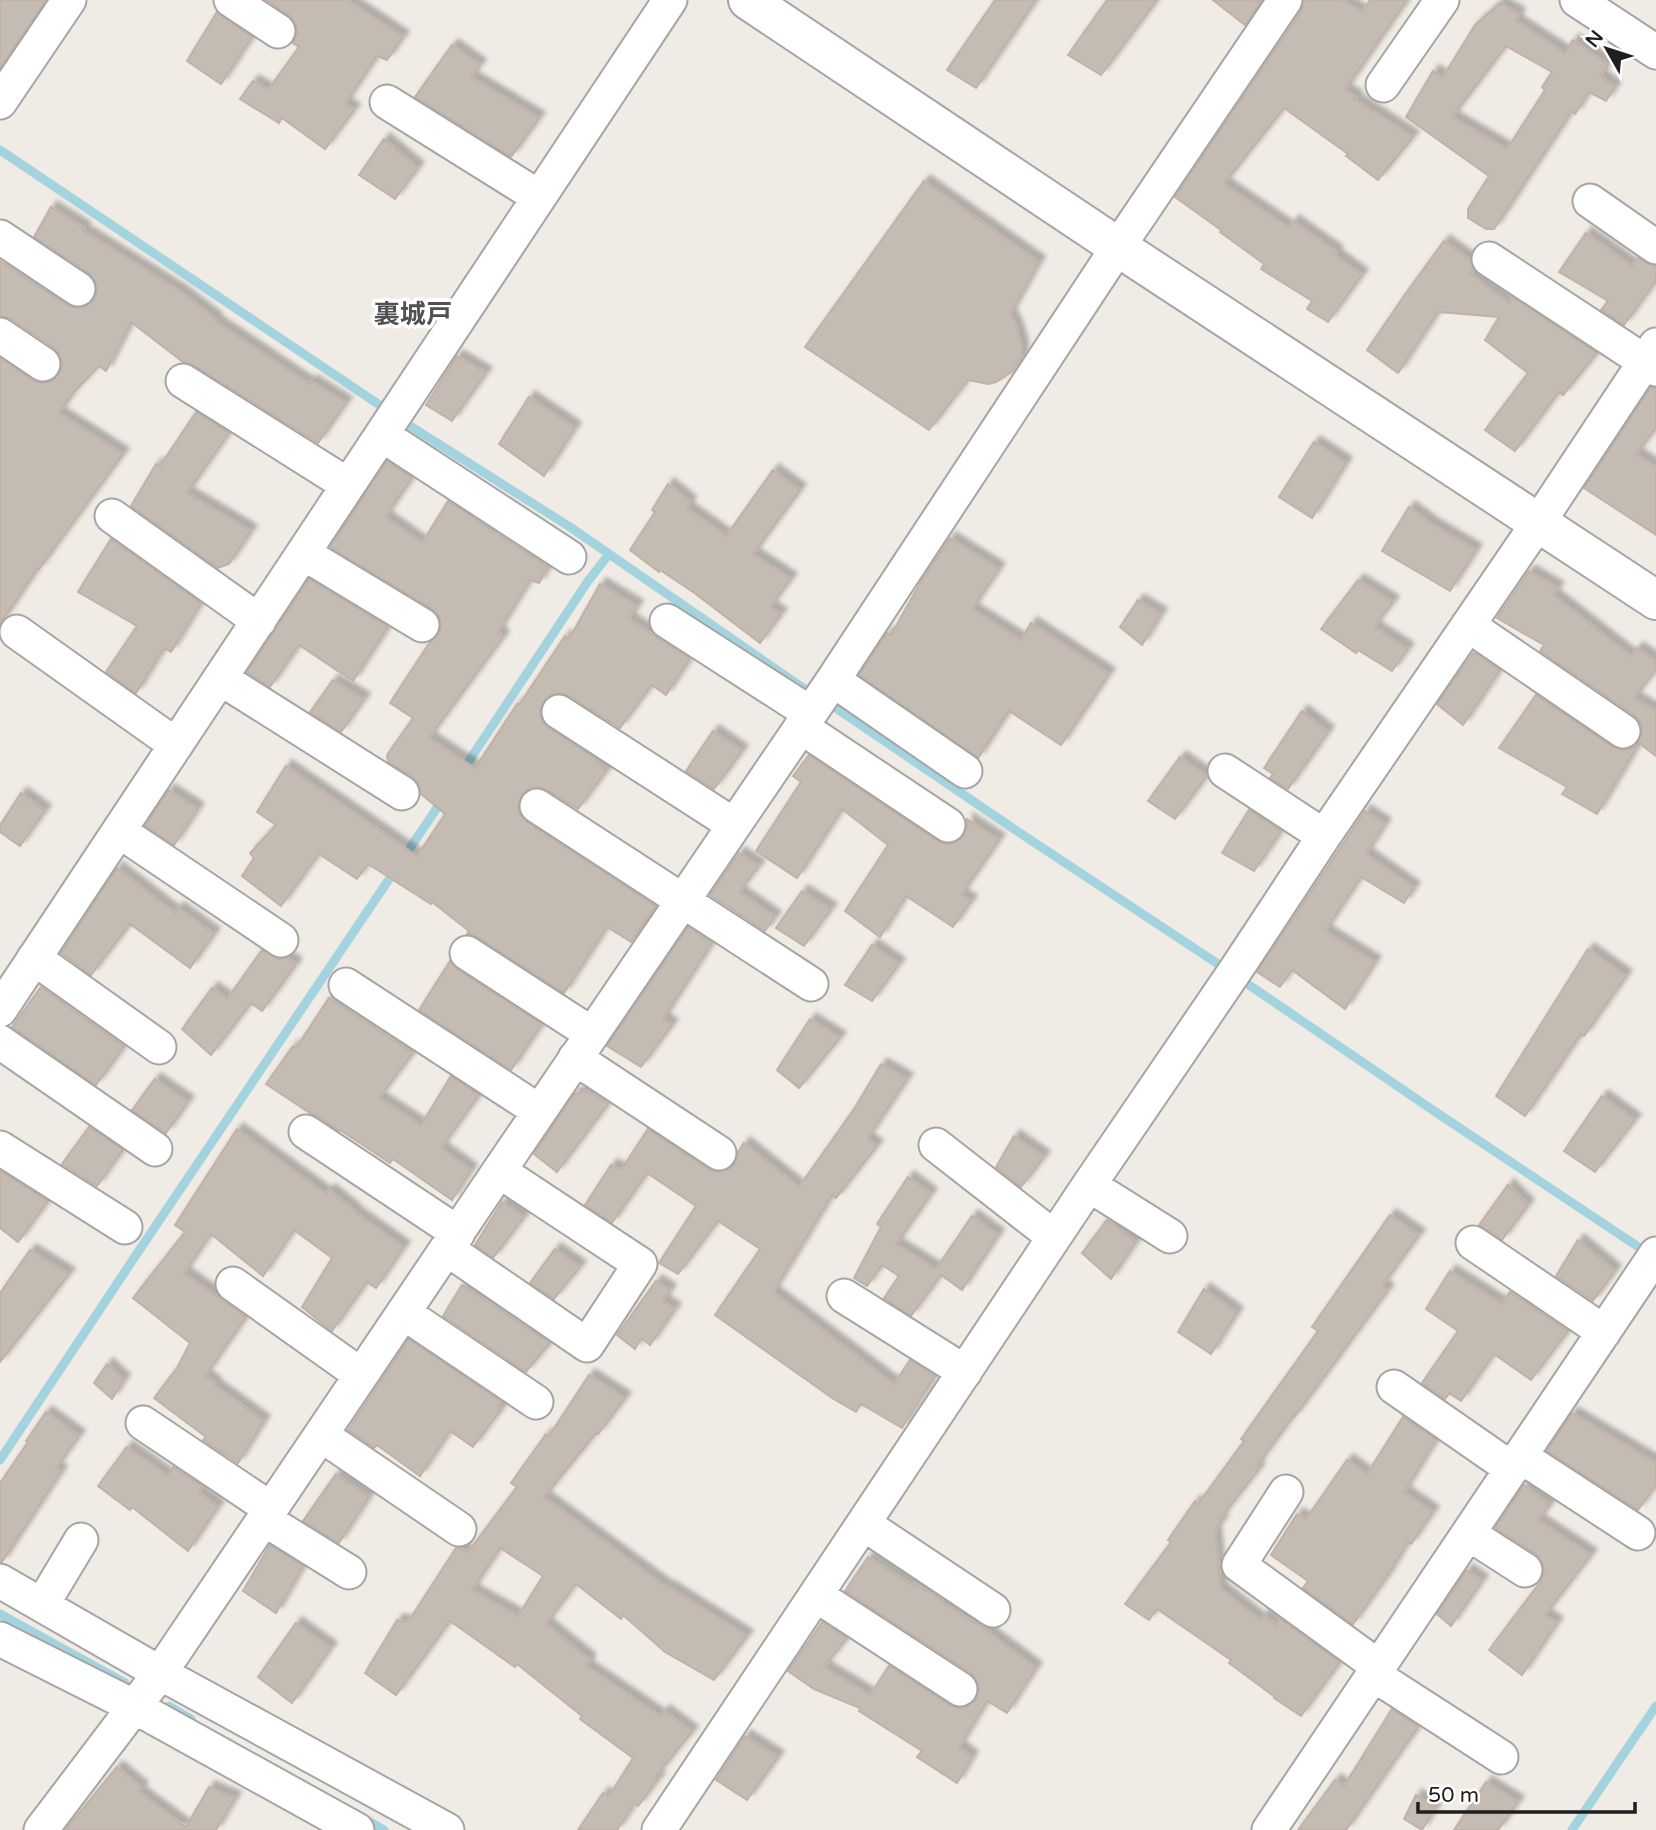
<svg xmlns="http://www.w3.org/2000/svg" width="1656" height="1830" viewBox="0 0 1656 1830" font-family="'Varela Round','Noto Sans JP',sans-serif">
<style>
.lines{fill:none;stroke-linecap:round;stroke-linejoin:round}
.stream{stroke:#a3d3df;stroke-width:9}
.building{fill:#c4bbb3;stroke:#c2b1a6;stroke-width:2;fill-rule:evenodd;filter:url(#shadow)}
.minor-casing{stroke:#a5a5a5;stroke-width:37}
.tertiary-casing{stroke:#a5a5a5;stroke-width:42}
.minor{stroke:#fff;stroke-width:33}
.tertiary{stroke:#fff;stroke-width:38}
.labels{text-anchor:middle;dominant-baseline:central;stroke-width:7;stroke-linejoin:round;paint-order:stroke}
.quarter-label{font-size:26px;font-weight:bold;fill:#515151;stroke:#fff}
</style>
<defs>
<filter id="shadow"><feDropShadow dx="6" dy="-6" stdDeviation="2" flood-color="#0004"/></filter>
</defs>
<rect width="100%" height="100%" fill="#f0ebe4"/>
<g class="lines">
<!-- stream -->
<path class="stream" d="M0 150 384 408
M407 424 570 527 806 690
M833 706 1011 827 1221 966
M461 773 588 581 609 554
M1249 985 1440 1115 1646 1252
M0 1460 134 1258 443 799
M0 1614 125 1683
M169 1706 191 1719
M361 1817 384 1830
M1572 1830 1656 1706"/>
</g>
<!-- building -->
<path class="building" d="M0 0H46L0 68Z
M266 0H347L403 37 387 60 377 56 345 104 354 110 325 149 282 118 279 123 240 99 253 81 268 90 299 47 293 43 297 33 295 22 289 15Z
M995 0H1036L976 88 947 70Z
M1107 0H1157L1101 75 1068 55Z
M1213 0H1256L1260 3 1245 25Z
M1304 0H1342L1362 12 1370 0H1407L1345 90 1356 97 1354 99 1413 137 1378 180 1346 156 1348 154 1284 108 1224 184 1289 228 1293 221 1337 252 1335 255 1362 275 1328 322 1307 309 1312 301 1261 269 1264 264 1220 232 1221 230 1175 197 1301 11Z
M1500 3 1519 14 1516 21 1565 53 1573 40 1608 65 1600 76 1615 87 1606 101 1589 92 1575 114 1572 111 1494 229H1486L1468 218V209L1489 176 1406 117 1433 71 1443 77 1475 25ZM1506 46 1552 72 1542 87 1545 90 1507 149 1452 117Z
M217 12 252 37 221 84 187 61Z
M452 45 480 65 471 77 539 118 511 157 415 97Z
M384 139 418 168 395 199 359 175Z
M924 181 1039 262 1010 314 1016 326 1022 346V356L1013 371 996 382 988 384 968 380 929 430 805 347Z
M51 207 84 228 82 230 181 292 216 319 215 321 309 384 311 381 346 403 318 443 193 365 183 362 131 322 106 371 99 366 73 393 59 413 123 454 39 569 38 568 0 624V358L32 380 41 383 52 381 59 374 62 365 60 355 54 348 11 319 0 316V261L67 305 76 308 87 306 94 300 97 291 95 281 89 273 34 237Z
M1586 233 1632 266 1638 258 1646 263 1656 266V281L1624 325 1601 310 1608 301 1559 272Z
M1444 241 1470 260 1474 270 1470 274 1509 303 1512 297 1597 353 1563 395 1559 392 1515 451 1485 430 1528 373 1485 340 1499 317 1438 312 1398 373 1367 350 1406 293Z
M457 356 486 373 452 421 426 405Z
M1651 387 1656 388V428L1636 454 1656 467V535L1584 488Z
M529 397 575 428 544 476 499 444Z
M196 412 229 433 187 493 251 531 229 564 218 568 131 506 156 464 160 466Z
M1314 442 1346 463 1312 518 1279 497Z
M387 461 412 478 385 517 422 543 448 501 548 567 539 583 530 580 498 632 503 637 429 738 475 768 517 704 519 705 565 636 569 639 600 584 637 606 629 619 690 659 666 695 652 685 620 728 569 696 559 693 551 695 543 702 540 712 542 721 548 728 597 759 596 761 607 770 578 809 547 790 537 787 528 789 521 796 518 806 520 815 527 822 656 906 631 942 607 927 564 993 477 937 467 934 469 931 432 902 431 904 368 864 357 879 319 854 281 906 242 876 254 858 250 853 276 825 257 812 286 766 417 856 445 814 421 794 419 785 413 777 388 762 387 755 413 718 390 703 430 642 439 634 441 625 439 616 432 609 330 547Z
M773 470 800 490 753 554 791 579 770 607 781 614 760 643 693 592 660 570 659 572 630 550 655 512 652 510 668 484 690 502 687 508 726 536Z
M1409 507 1432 524 1476 550 1450 591 1382 551Z
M950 538 999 569 972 609 1021 640 1031 623 1109 674 1061 745 1009 711 978 758 859 675 887 633 891 635 922 580Z
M111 539 201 603 171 652 164 648 136 693 106 672 137 626 78 592Z
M1529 571 1558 588 1553 595 1631 656 1637 648 1656 661V670L1634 698 1656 711V756L1639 743 1597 814 1562 794 1567 787 1499 748 1536 695 1613 747 1622 750 1632 748 1638 742 1642 733 1641 723 1634 715 1540 651 1544 645 1497 618Z
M309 579 388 627 353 681 299 645 270 687 247 672Z
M1358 580 1393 602 1374 627 1408 649 1392 671 1358 650 1356 653 1321 629Z
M1138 600 1161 614 1142 645 1120 627Z
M1473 653 1500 670 1463 725 1437 704Z
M333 680 364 699 341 732 310 712Z
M1302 711 1328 732 1288 789 1270 778 1273 774 1264 768Z
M713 731 742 751 714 789 686 771Z
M809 755 938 841 947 844 957 842 964 835 967 827V819L999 840 961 895 971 901 953 927 906 896 880 937 845 911 888 845 842 809 797 878 756 851 801 782 793 776Z
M1180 757 1207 776 1175 819 1148 801Z
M169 790 198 809 174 845 145 826Z
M21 793 45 811 20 846 0 832V825Z
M1249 810 1281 831 1254 871 1222 853Z
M1365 811 1385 824 1366 854 1414 888 1404 903 1361 877 1325 931 1375 962 1345 1009 1292 970 1280 987 1257 972Z
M739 853 759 866 739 892 775 917 765 931 710 895Z
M117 868 175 913 178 908 214 934 190 968 130 924 91 975 61 953Z
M802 891 831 909 804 946 776 928Z
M688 927 712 943 663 1019 672 1025 641 1067 607 1046Z
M872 945 899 964 872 1001 845 985Z
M1588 949 1626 976 1584 1036 1581 1034 1525 1116 1496 1096Z
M262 950 279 959 287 958 296 964 262 1011 251 1003 211 1055 182 1029 212 988 227 999Z
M450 961 457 969 542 1024 511 1070 419 1010Z
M41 987 124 1047 96 1085 12 1027Z
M329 998 413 1053 379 1098 421 1125 451 1076 479 1095 441 1148 471 1170 452 1200 393 1159 390 1163 340 1130 339 1131 317 1116 310 1113 266 1084 293 1046 296 1048Z
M810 1019 840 1038 799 1088 777 1070Z
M881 1064 907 1079 867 1139 877 1146 836 1198 832 1195 773 1292 894 1384 910 1360 935 1376 902 1428 861 1404 856 1412 832 1398 715 1315 760 1249 718 1221 678 1274 659 1263 696 1206 647 1173 612 1223 585 1205 611 1165 621 1170 648 1129 708 1169 717 1172 727 1170 735 1164 738 1152 744 1143 799 1187 854 1109Z
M155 1079 188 1102 166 1133 132 1110Z
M588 1091 608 1104 557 1172 534 1154 574 1094Z
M1602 1096 1635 1120 1595 1172 1564 1151Z
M89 1127 123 1150 97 1186 62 1164Z
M237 1129 326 1194 329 1190 354 1210 353 1211 404 1247 376 1288 367 1282 332 1331 302 1307 332 1258 294 1230 263 1276 211 1234 184 1273 246 1317 205 1376 215 1383 214 1385 264 1421 238 1463 203 1440 206 1437 154 1398 177 1368 190 1343 133 1298 185 1232 175 1225Z
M1014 1136 1044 1157 1021 1187 996 1167Z
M0 1171 48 1201 18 1242 0 1228Z
M908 1177 931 1194 896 1244 936 1269 972 1216 998 1235 962 1290 941 1275 911 1316 884 1298 899 1276 882 1265 867 1286 854 1278 881 1227 877 1224Z
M1508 1185 1528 1205 1502 1240 1479 1225Z
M502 1202 524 1217 493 1258 475 1245Z
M1390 1215 1419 1235 1382 1286 1388 1290 1295 1416 1294 1415 1256 1467 1259 1469 1220 1519 1222 1521 1215 1531 1221 1589 1260 1620 1264 1615 1276 1625 1280 1619 1340 1662 1301 1716 1274 1698 1275 1697 1229 1663 1231 1660 1157 1609 1149 1620 1125 1604 1171 1542 1168 1540 1195 1501 1198 1504 1244 1441 1241 1439 1318 1331 1312 1327Z
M1107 1220 1136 1242 1111 1279 1082 1253Z
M1578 1240 1615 1271 1593 1301 1556 1276Z
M555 1249 580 1267 554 1299 530 1283Z
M30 1250 69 1274 0 1362V1293Z
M1450 1271 1502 1304 1510 1292 1568 1331 1531 1380 1494 1354 1461 1401 1449 1393 1445 1399 1422 1383 1458 1331 1426 1309Z
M656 1281 670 1290 663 1301 675 1309 650 1345 641 1338 635 1349 617 1335Z
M462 1285 550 1343 526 1372 443 1316Z
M1204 1289 1237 1313 1211 1354 1178 1332Z
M409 1339 501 1402 498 1406 502 1408 473 1447 450 1431 420 1476 377 1445 374 1448 348 1430Z
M107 1364 124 1380 112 1399 94 1383Z
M589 1375 625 1398 598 1434 596 1433 544 1497 668 1588 669 1587 747 1636 714 1680 665 1652 623 1615 621 1619 576 1584 546 1624 590 1660 586 1666 660 1716 664 1711 692 1732 656 1776 659 1778 638 1806 635 1803 617 1830H578L603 1793 609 1796 633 1758 580 1719 582 1716 517 1664 515 1667 450 1621 396 1695 365 1673 397 1620 408 1622 456 1548H460L468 1552 517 1487 511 1483 546 1434 549 1436ZM500 1548 543 1576 518 1616 472 1590Z
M46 1412 79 1436 56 1468 61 1472 2 1562H0V1483L28 1442 26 1441Z
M1572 1413 1656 1463V1485L1638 1510 1547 1451Z
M1403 1417 1436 1440 1404 1492 1433 1512 1411 1544 1408 1542 1386 1578 1353 1624 1303 1588 1308 1581 1271 1555 1297 1514 1306 1519 1347 1460 1367 1474Z
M127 1447 168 1476 173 1467 202 1486 199 1492 218 1507 188 1551 132 1507 130 1510 98 1486Z
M336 1474 369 1497 339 1543 303 1521Z
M1524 1485 1550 1505 1538 1520 1591 1555 1545 1615 1557 1623 1522 1675 1489 1650 1541 1581 1544 1572 1542 1562 1536 1554 1495 1528Z
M270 1545 303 1566 276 1613 243 1591Z
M868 1557 914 1586 915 1584 942 1600 941 1602 990 1632 989 1633 1036 1668 1007 1713 987 1701 959 1747 972 1757 957 1783 917 1757 922 1751 859 1711 860 1708 814 1689 788 1671 822 1622 847 1638 824 1667 870 1695 889 1666 950 1705 960 1708 968 1706 976 1700 979 1689 977 1680 971 1673 845 1591Z
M1467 1570 1482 1581 1451 1626 1437 1614Z
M296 1623 331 1648 292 1703 258 1677Z
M1392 1709 1418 1727 1346 1830H1298L1335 1780 1344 1786Z
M745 1736 778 1757 747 1800 716 1780Z
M117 1767 142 1788 139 1792 186 1827 209 1787 235 1798 216 1830H65Z
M1486 1782 1518 1802 1498 1830H1454Z
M1416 1795 1435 1809 1422 1830 1404 1819Z"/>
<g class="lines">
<defs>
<path id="minor" d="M231 0 278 31
M1577 0 1656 52
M1383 85 1442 0
M0 102 69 0
M387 102 539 197
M1590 201 1656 247
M0 237 78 289
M1489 259 1656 369
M0 335 43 364
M183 381 348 485
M382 435 569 557
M112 516 259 621
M303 553 422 625
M667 621 810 713
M1468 625 1623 731
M17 632 176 745
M220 678 402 793
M833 680 965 771
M559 712 734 825
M801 727 948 825
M1225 771 1324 836
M537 806 811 984
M119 831 281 940
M467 953 592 1034
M34 958 159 1047
M346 985 539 1111
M0 1010 670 0
M0 1042 155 1149
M575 1058 719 1153
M306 1132 458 1233
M936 1145 1054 1237
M0 1148 125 1227
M1089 1185 1170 1236
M1473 1243 1604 1332
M447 1249 587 1345 640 1264 499 1171
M233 1284 361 1375
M844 1296 965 1372
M404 1313 536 1402
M1394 1387 1512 1469
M143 1423 271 1509
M321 1435 459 1529
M1520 1456 1638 1533
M1286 1492 1239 1565 1379 1667
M264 1519 349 1572
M864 1524 993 1610
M1469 1534 1525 1570
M0 1581 160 1673 447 1830
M816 1595 960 1689
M42 1605 81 1540
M0 1639 135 1707 357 1830
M1374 1675 1501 1757
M41 1830 160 1673 499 1171 833 680 1118 247 1285 0
M659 1830 1089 1185 1237 968 1324 836 1538 523 1656 345
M1269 1830 1656 1254"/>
<path id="tertiary" d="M748 0 1118 247 1656 600"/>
</defs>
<!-- minor casing -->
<use href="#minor" class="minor-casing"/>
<!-- tertiary casing -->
<use href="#tertiary" class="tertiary-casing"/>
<!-- minor -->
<use href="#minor" class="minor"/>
<!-- tertiary -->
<use href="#tertiary" class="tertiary"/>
</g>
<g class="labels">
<!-- quarter labels -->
<g class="quarter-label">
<text x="413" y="314">裏城戸</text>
</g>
</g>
<!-- north arrow -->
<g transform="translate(1607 49) rotate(309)" stroke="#ffffff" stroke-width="5" paint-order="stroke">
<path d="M0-5L12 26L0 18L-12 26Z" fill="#1e1e1e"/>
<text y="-10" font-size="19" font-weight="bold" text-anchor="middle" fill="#1e1e1e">N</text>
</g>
<!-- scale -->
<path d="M1418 1802v10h217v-10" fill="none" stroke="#1e1e1e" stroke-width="3.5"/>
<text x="1428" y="1802" font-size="21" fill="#1e1e1e" stroke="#ffffff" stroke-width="5" paint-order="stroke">50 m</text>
</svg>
